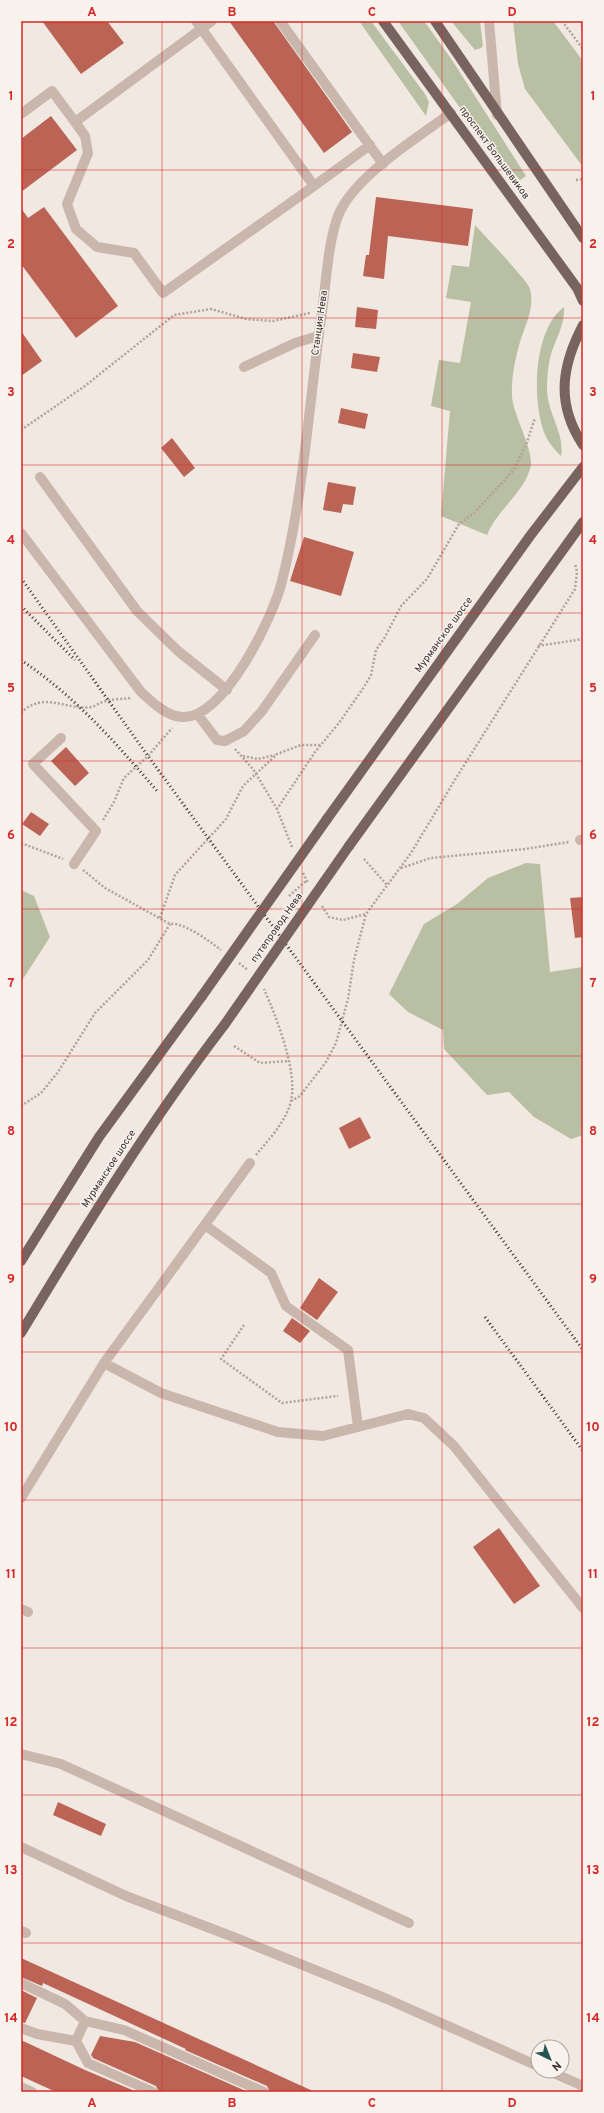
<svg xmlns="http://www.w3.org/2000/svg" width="604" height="2113" viewBox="0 0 604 2113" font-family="Overpass,sans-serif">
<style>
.green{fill:#b8bfa2}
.building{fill:#bb6455}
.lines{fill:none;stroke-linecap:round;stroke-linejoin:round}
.path{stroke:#b4a198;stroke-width:2.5;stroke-dasharray:2 2;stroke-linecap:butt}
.minor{stroke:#c9b7ad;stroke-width:10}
.major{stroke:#78645e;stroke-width:10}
.rail{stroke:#382e2b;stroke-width:3;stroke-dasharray:1 3;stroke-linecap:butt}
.major-bridge{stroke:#78645e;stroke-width:10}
.grid{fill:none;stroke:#d62828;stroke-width:1;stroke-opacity:0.55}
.labels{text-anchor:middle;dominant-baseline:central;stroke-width:3;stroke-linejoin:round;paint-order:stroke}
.street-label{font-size:10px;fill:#382e2b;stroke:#f9f2ed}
.neatline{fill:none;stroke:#d62828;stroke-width:1.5}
.grid-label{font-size:13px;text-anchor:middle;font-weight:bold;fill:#d62828}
</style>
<rect width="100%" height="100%" fill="#f1e8e1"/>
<!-- green -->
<path class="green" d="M359 21H371L425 94 429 102 426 116Z
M398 21H424L452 60 526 176 520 180 478 133Z
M451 21H480L483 46 481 48 475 50Z
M513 21H553L583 61V167L525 89 518 64Z
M475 225C484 235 528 281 530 289 535 308 525 325 520 342 515 359 511 379 512 396 513 416 536 453 530 469 522 495 497 510 487 535L441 516 450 411 431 406 439 360 460 363 471 302 446 298 452 265 469 267Z
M564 307C565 324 557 336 552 351 548 362 547 379 547 391 548 414 565 434 561 456 553 448 546 440 543 429 532 396 534 329 564 307Z
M526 863 540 864 550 972 583 967V1135L571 1139 534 1117 509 1092 487 1095 444 1049 443 1030 408 1012 389 994 424 924 457 904 488 878Z
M21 890 34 896 50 937 21 982Z"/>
<!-- building -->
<path class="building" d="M42 21H107L124 43 81 74Z
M229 21H273L352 132 324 153Z
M51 116 77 150 21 192V139Z
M376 197 473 209 468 246 388 236 384 279 363 276 366 255H369Z
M44 207 118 306 76 338 21 264V208L28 218Z
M357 307 378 310 376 329 355 327Z
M21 331 42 361 21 376Z
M353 353 380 357 377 372 351 368Z
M341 408 368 414 365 429 338 423Z
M172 438 195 468 184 477 161 448Z
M328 482 356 487 353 505 343 504 341 513 323 510Z
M304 537 354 552 341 596 290 581Z
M66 747 89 773 75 786 51 761Z
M31 812 49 824 40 836 22 824Z
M583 897V937L575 938 570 898Z
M360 1117 371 1138 349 1149 339 1128Z
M319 1278 338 1292 317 1320 300 1308Z
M292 1318 310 1331 300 1343 283 1331Z
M499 1528 540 1586 514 1604 473 1547Z
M58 1802 106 1824 101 1836 53 1815Z
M21 1958 315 2092H270L267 2086 185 2050 186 2049 43 1983 42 1986 21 1977Z
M21 1990 37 1998 25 2023 21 2022Z
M100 2036 135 2042 248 2092H159L156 2086 93 2058 91 2055Z
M21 2040 85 2070 137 2092H56L21 2076Z"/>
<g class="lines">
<!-- path -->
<path class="path" d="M562 21 583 49
M581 21 583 33
M576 180 583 179
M21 430 85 386 174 315 211 309 246 319 273 321 310 313
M538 646 583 639
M21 713C44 690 66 711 92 707 95 706 98 704 100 703 110 699 121 699 131 698
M235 749 253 769 277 809
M243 756 258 759 275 755
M103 820 114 802 124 778 148 756 172 728
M21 843 63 859
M292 847 277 809 315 752 339 723 364 687 371 675 376 650 385 637 401 606 427 579 459 524 474 513 513 471 526 445 535 418
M364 859 387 885
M401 868 431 858 525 849 569 842
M83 870 105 888 170 924C184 922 209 941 221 950
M303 873 308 883
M289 896 306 881
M322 906 329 917 343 920 366 914
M160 918 175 875 226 819 243 786 277 754 301 745H321
M239 963 248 970
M234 1046 260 1063 289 1061
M291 1101 300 1096 326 1062 336 1043 348 999 354 960 366 914 411 853 456 778 575 589 577 572 575 564
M21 1106 41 1093 58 1072 95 1013 148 960 170 924
M256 1155C269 1139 286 1122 291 1101 298 1072 276 1016 264 989
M244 1325 221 1359 282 1403 338 1396"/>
<!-- minor -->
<path class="minor" d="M196 21 314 186 370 145
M280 21 383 164
M489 21 497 115
M21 114 52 91 75 122 212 21
M75 122 85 136 88 153 67 204 76 229 97 247 134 253 163 293 314 186
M244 367 295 343 318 336
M40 477 137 611 178 651 227 690
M21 533 141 692C152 702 166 716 182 717 224 720 274 615 282 581 304 493 309 402 322 312 326 284 328 242 338 216 353 177 417 138 451 113
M198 715 217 740 225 741 244 731 262 711 315 635
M61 738 33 764 96 831 74 864
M580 840 583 839
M205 1225 271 1273 286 1306 348 1350 358 1427
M104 1363 161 1393 278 1432 323 1436 408 1414 424 1418 454 1446 583 1608
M21 1498 104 1363 250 1163
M21 1609 28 1612
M21 1754 61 1764 409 1923
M21 1847 126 1896 236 1938 387 1999 538 2066
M21 1931 26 1933
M21 1983 65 2004 85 2021 124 2030 264 2092
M21 2028 37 2034 76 2041 88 2063 153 2092
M76 2041 85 2021
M549 2071 583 2086
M21 2087 32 2092"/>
<!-- major -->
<path class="major" d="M383 21 577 288 583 301
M435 21 583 238
M583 325C561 367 556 404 583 445
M327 819 530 536 583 467
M349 846 583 522
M21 1261 99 1137 202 996
M21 1333C85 1227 150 1122 225 1024"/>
<!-- rail -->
<path class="rail" d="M21 578 148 756 583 1350
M21 606 75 660
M21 660C76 697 115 742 157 791
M485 1317 583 1451"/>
<!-- major-bridge -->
<path class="major-bridge" d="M202 996 327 819
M225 1024 349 846"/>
</g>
<!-- grid -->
<path class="grid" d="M162 21V2092M302 21V2092M442 21V2092M21 170H583M21 318H583M21 465H583M21 613H583M21 761H583M21 909H583M21 1056H583M21 1204H583M21 1352H583M21 1500H583M21 1648H583M21 1795H583M21 1943H583"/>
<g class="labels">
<!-- street labels -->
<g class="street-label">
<text transform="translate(494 153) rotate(54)">проспект Большевиков</text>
<text transform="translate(320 323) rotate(-82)">Станция Нева</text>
<text transform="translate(444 635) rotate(-54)">Мурманское шоссе</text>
<text transform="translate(277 928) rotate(-55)">путепровод Нева</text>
<text transform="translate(109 1169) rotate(-57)">Мурманское шоссе</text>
</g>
</g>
<!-- border -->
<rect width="604" height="2113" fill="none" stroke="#f9f2ed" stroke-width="44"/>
<!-- north arrow -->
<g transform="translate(550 2059) rotate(137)"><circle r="19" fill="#f9f2ed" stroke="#aca49f"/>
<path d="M0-3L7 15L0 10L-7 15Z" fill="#245654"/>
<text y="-6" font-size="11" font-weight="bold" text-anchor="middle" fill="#382e2b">N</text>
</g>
<rect x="22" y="22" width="560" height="2069" class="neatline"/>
<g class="grid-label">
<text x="92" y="16">A</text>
<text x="232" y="16">B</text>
<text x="372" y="16">C</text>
<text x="512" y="16">D</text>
<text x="11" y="100">1</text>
<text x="593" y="100">1</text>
<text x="11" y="248">2</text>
<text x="593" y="248">2</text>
<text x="11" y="396">3</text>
<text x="593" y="396">3</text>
<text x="11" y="544">4</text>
<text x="593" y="544">4</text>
<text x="11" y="692">5</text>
<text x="593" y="692">5</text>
<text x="11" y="839">6</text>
<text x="593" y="839">6</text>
<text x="11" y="987">7</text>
<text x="593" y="987">7</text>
<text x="11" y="1135">8</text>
<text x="593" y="1135">8</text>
<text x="11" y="1283">9</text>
<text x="593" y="1283">9</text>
<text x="11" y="1431">10</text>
<text x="593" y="1431">10</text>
<text x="11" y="1578">11</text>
<text x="593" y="1578">11</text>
<text x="11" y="1726">12</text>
<text x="593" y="1726">12</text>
<text x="11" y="1874">13</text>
<text x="593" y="1874">13</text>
<text x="11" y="2022">14</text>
<text x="593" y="2022">14</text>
<text x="92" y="2107">A</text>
<text x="232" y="2107">B</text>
<text x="372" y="2107">C</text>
<text x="512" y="2107">D</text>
</g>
</svg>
